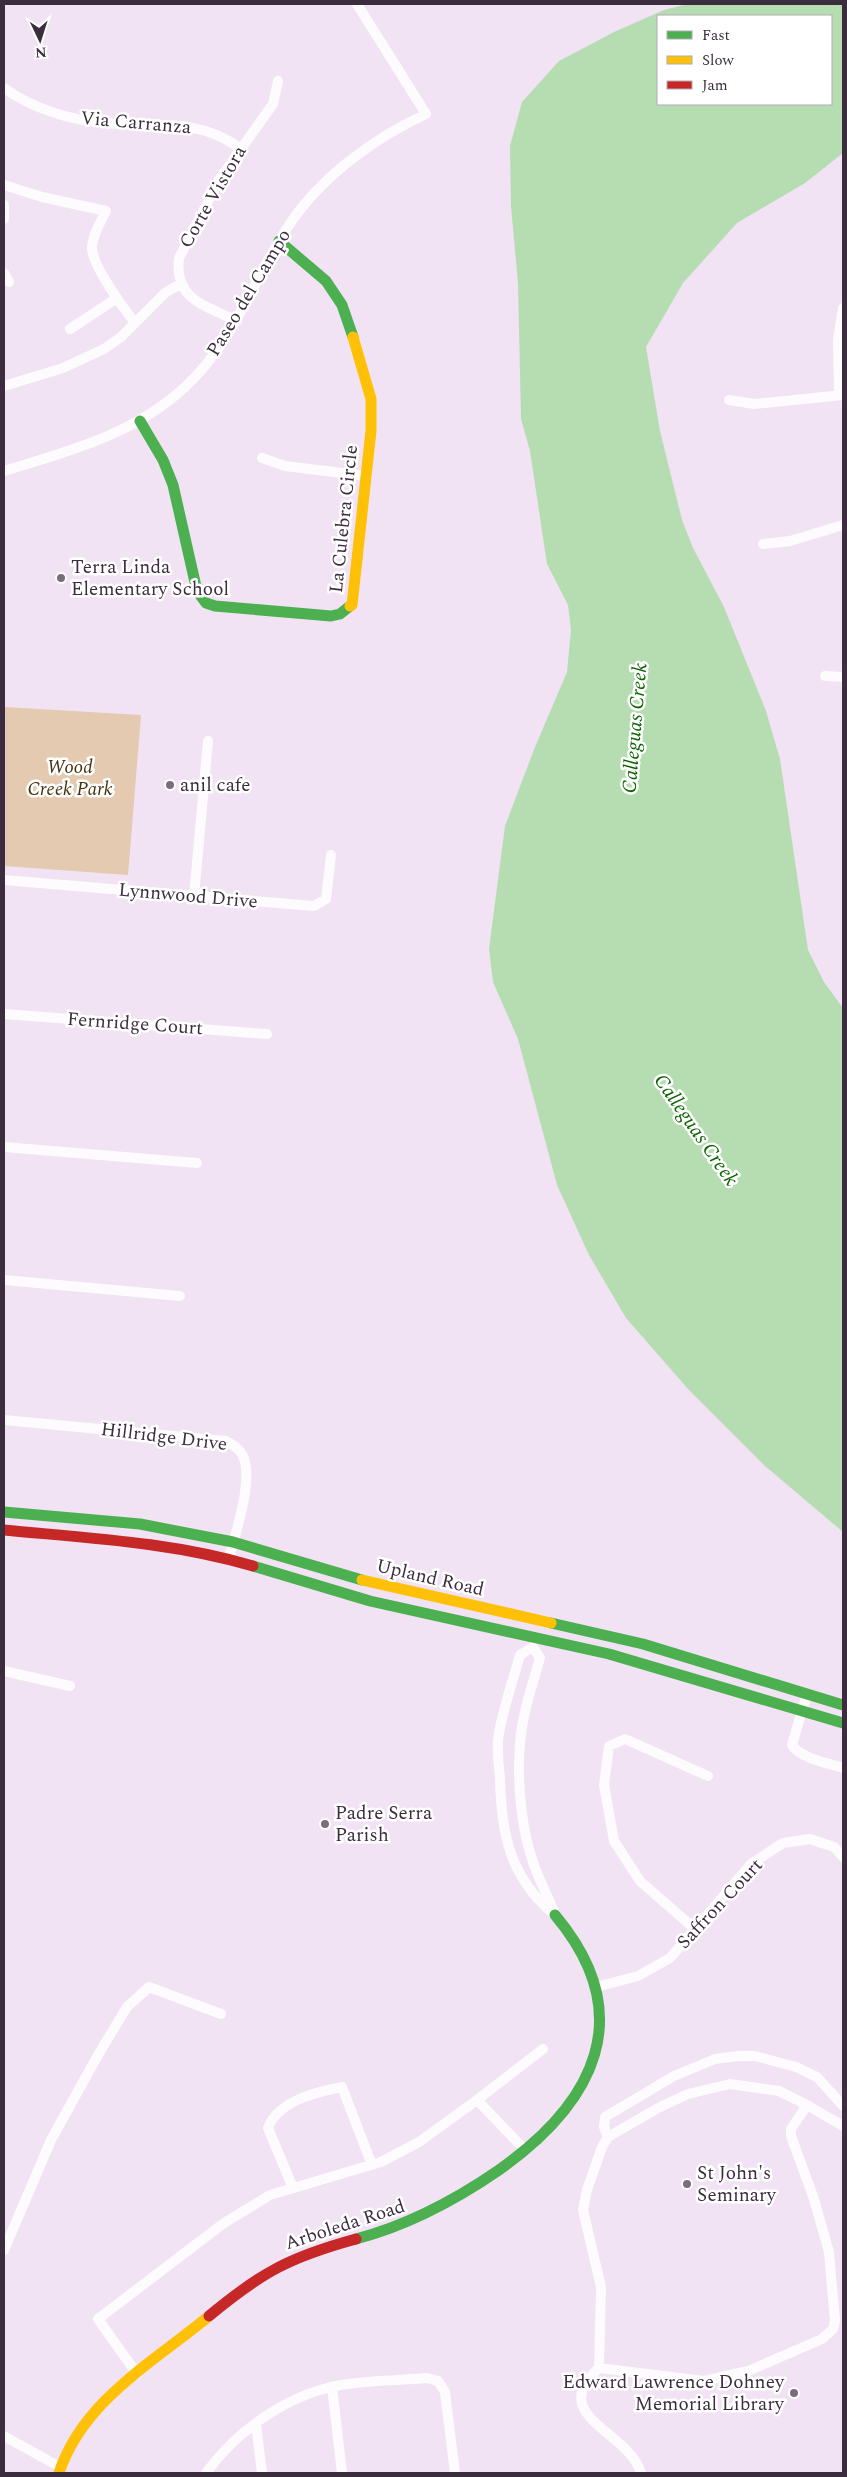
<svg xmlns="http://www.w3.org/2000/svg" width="847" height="2477" viewBox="0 0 847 2477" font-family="Spectral,serif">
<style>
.green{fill:#e3cab1}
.water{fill:#b6ddb2;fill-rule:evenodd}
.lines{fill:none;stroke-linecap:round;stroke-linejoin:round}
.street{stroke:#fdfbfd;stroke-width:10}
.fast{stroke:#4caf50;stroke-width:11}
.slow{stroke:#ffc107;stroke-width:11}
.jam{stroke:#c62828;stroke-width:11}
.poi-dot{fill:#7b6c7e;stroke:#fff;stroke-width:2}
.labels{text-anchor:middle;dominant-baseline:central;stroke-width:5;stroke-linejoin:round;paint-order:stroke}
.street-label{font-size:19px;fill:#3c2d3e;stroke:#fff}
.poi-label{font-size:19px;fill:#3c2d3e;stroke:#fff;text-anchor:start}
.park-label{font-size:19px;font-style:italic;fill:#44320d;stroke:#fff}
.water-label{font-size:20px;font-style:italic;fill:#0c6300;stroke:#fff}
</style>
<rect width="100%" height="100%" fill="#f1e2f4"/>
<!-- green -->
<path class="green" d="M4 707 141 715 128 875 4 866Z"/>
<!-- water -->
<path class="water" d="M688 4H843V153L805 183 737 223 683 283 646 347 660 431 682 520 693 548 724 607 766 711 780 759 808 950 824 982 843 1008V1532L765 1466 688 1389 626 1318 589 1255 557 1185 518 1039 493 982 489 949 505 826 535 747 567 672 571 630 568 605 547 564 530 451 521 419 518 283 511 206 510 146 522 102 559 61 614 32 664 10ZM658 16H831V104H658Z"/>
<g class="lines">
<!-- street -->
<path class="street" d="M4 88C31 108 70 120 104 123 154 127 197 117 240 148
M4 185 42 197 106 211C101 221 93 234 92 246 90 263 124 309 135 323
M4 205V219
M4 273 9 282
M237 321C205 305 174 300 179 258L219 180 273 104 278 81
M70 329 117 298
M4 386 63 368 104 349 121 337 165 293 180 284
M839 395 838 340 843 308
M729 400 754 404 843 395
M262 458 285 466 367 476
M4 471C69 451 133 435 185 387 234 342 253 280 289 225 321 177 374 138 426 114L357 4
M763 544 790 541 843 525
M825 676 843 677
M4 880 314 906 326 899 331 855
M194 896 208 741
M4 1014 267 1034
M4 1147 197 1163
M4 1280 180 1296
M4 1420 226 1441C233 1445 239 1448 243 1456 254 1481 235 1533 229 1559
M533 1647 540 1658C532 1686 522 1715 520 1744 517 1781 521 1830 534 1865 540 1882 549 1898 555 1915 510 1878 501 1834 500 1778 499 1766 497 1753 498 1740 501 1714 513 1681 520 1655Z
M4 1671 70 1686
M807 1694 792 1745C801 1759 828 1763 843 1768
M696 1930 640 1881 614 1841 604 1785 609 1746 625 1739 708 1776
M596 1987 638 1976 670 1958 751 1864 783 1843 810 1839 834 1847 843 1857
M477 2100 543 2049
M608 2137 604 2127 605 2117 674 2076 715 2059 738 2056H755L796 2067 817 2077 843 2106
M293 2188 268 2128C278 2101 316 2092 342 2087L372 2165
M4 2250 51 2140 98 2055 127 2007 149 1987 221 2014
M599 2368 704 2381 748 2371 822 2339 833 2329 835 2321 829 2252 814 2199 791 2136V2129L807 2105 843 2126
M599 2368 601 2287 583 2210 587 2190 602 2147 608 2137 660 2107 688 2094 730 2084 779 2091 807 2105
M599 2368C545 2416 629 2431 641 2473
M137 2374 98 2319 224 2223 270 2195 381 2162 419 2142 477 2100 525 2150
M332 2387 342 2473
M256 2424 262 2473
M4 2436 60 2467
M206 2473C235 2433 281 2399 331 2387 360 2380 396 2381 427 2378L438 2381 445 2392 455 2473"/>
<!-- fast -->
<path class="fast" d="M279 241 326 281 342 305 353 337
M140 421 163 460 173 485 197 591 206 603 215 606 331 616 340 614 350 606
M4 1512 140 1524 233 1542 362 1580
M253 1566 370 1601 609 1654 843 1723
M551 1623 643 1644 843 1705
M356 2239C409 2225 454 2201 499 2170 595 2102 639 2015 555 1915"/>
<!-- slow -->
<path class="slow" d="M350 606 352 605 371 431V399L353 337
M362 1580 551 1623
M59 2473C83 2400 154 2362 209 2316"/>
<!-- jam -->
<path class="jam" d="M4 1530C87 1538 172 1542 253 1566
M209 2316C262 2272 290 2257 356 2239"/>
</g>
<!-- markers -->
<g class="poi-dot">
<circle cx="61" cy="578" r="5"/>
<circle cx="170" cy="785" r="5"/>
<circle cx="325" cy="1824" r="5"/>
<circle cx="687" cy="2184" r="5"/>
<circle cx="794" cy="2393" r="5"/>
</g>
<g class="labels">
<!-- street labels -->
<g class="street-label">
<text transform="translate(136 123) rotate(5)">Via Carranza</text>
<text transform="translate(213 197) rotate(-60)">Corte Vistora</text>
<text transform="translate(249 293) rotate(-59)">Paseo del Campo</text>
<text transform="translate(344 519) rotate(-84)">La Culebra Circle</text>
<text transform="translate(188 896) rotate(5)">Lynnwood Drive</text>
<text transform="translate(135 1024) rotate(4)">Fernridge Court</text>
<text transform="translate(164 1437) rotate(7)">Hillridge Drive</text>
<text transform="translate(430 1578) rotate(13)">Upland Road</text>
<text transform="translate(720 1904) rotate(-47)">Saffron Court</text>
<text transform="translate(345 2225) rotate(-18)">Arboleda Road</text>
</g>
<!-- poi labels -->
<g class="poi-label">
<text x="71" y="567">Terra Linda<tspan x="71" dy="22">Elementary School</tspan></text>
<text x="180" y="785">anil cafe</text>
<text x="335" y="1813">Padre Serra<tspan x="335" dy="22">Parish</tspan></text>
<text x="697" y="2173">St John's<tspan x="697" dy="22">Seminary</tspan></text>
<text x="784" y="2382" text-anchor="end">Edward Lawrence Dohney<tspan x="784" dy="22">Memorial Library</tspan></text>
</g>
<!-- park labels -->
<g class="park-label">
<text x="70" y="767">Wood<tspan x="70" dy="22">Creek Park</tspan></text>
</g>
<!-- water labels -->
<g class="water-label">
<text transform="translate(635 728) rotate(-85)">Calleguas Creek</text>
<text transform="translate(696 1130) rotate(55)">Calleguas Creek</text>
</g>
</g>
<!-- border -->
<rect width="847" height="2477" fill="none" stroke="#3c2d3e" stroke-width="10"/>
<!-- legend -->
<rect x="657" y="15" width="175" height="90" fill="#ffffff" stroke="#b1abb2"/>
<rect x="667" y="31" width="25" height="8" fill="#4caf50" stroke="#b1abb2"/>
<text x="702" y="40" font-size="15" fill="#3c2d3e">Fast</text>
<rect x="667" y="56" width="25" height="8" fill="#ffc107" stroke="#b1abb2"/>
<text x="702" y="65" font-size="15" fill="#3c2d3e">Slow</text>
<rect x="667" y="81" width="25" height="8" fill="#c62828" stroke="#b1abb2"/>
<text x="702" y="90" font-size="15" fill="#3c2d3e">Jam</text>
<!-- north arrow -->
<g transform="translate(40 40) rotate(176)" stroke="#ffffff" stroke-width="4" paint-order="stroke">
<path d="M0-4L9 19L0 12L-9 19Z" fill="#3c2d3e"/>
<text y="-8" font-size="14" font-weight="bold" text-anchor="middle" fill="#3c2d3e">N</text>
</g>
</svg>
